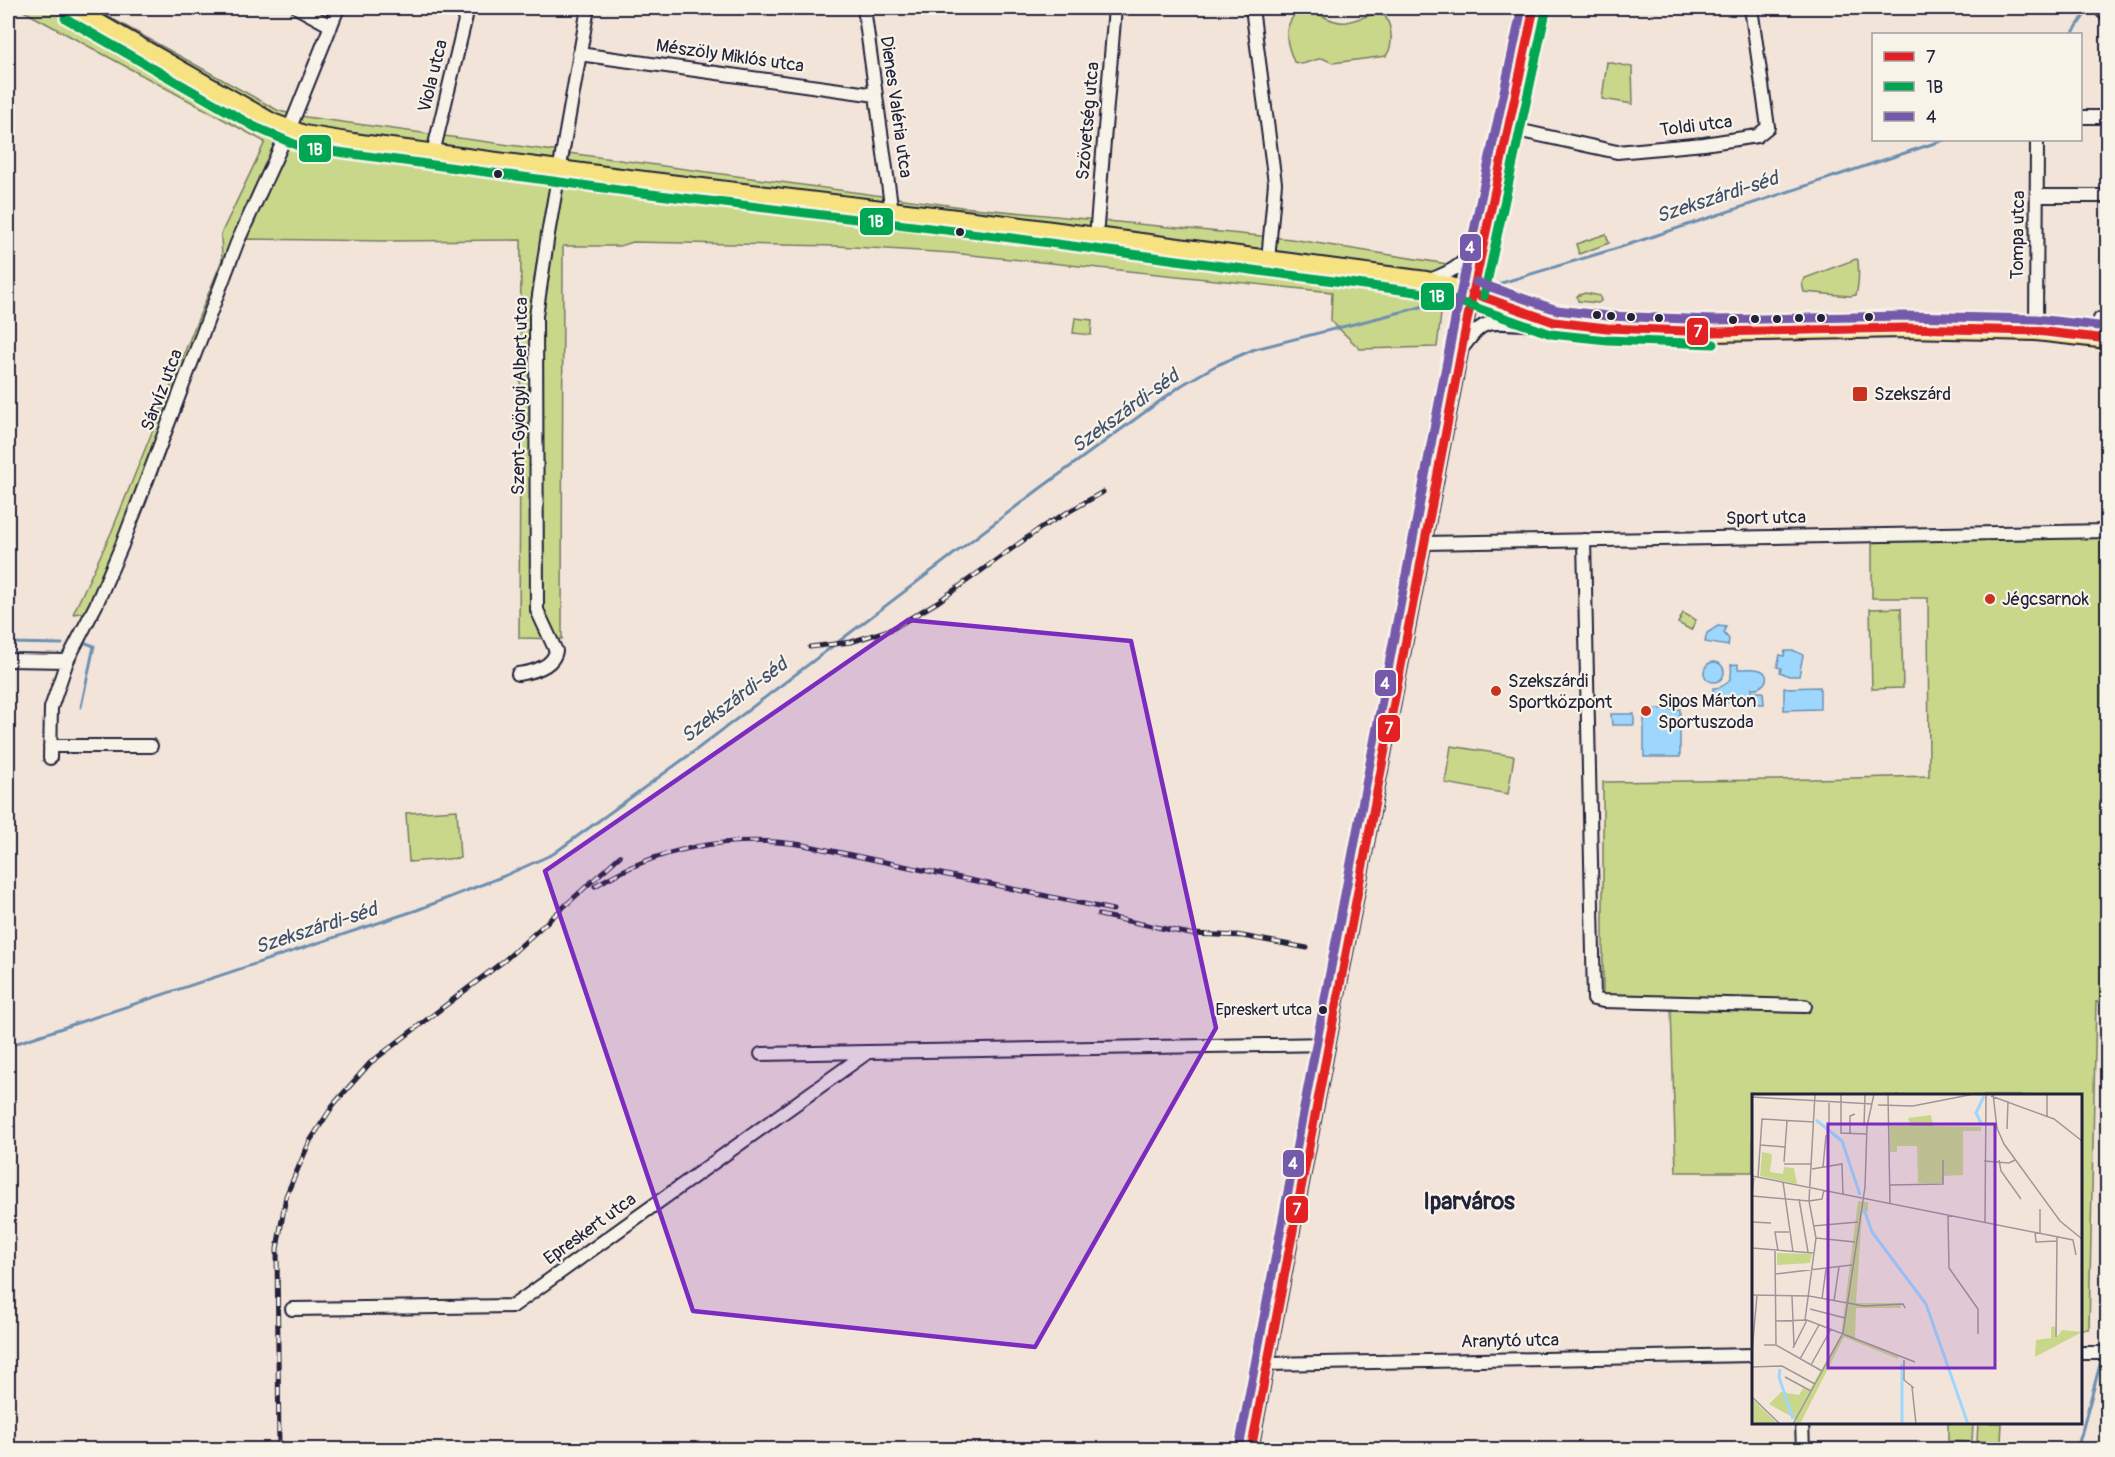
<svg xmlns="http://www.w3.org/2000/svg" width="2115" height="1457" viewBox="0 0 2115 1457" font-family="Pangolin,sans-serif">
<style>
.green{fill:#c9d78a;stroke:#767c62;stroke-width:1.5}
.water{fill:#9ed7fe;stroke:#6c8fb0;stroke-width:1.5}
.lines{fill:none;stroke-linecap:round;stroke-linejoin:round}
.stream{stroke:#6c8fb0;stroke-width:3}
.street-casing{stroke:#22223b;stroke-width:16}
.primary-casing{stroke:#22223b;stroke-width:22}
.street{stroke:#f7f3e8;stroke-width:12}
.primary{stroke:#f6e281;stroke-width:18}
.rail-casing{stroke:#22223b;stroke-width:5}
.rail{stroke:#f7f3e8;stroke-width:3;stroke-dasharray:9;stroke-linecap:butt}
.bus-1-casing{stroke:#f7f3e8;stroke-width:14}
.bus-2-casing{stroke:#f7f3e8;stroke-width:14}
.bus-3-casing{stroke:#f7f3e8;stroke-width:14}
.bus-1{stroke:#e32124;stroke-width:9}
.bus-2{stroke:#00a651;stroke-width:9}
.bus-3{stroke:#755aab;stroke-width:9}
.marked{fill:#7b2cbf;fill-opacity:0.2;stroke:#7b2cbf;stroke-width:4.5;stroke-linejoin:round}
.bus-dot{fill:#22223b;stroke:#f7f3e8;stroke-width:2}
.poi-dot{fill:#c8321e;stroke:#f7f3e8;stroke-width:2}
.labels{text-anchor:middle;dominant-baseline:central;stroke-width:4.5;stroke-linejoin:round;paint-order:stroke}
.bus-label{font-size:16px;fill:#22223b;stroke:#f7f3e8;text-anchor:end}
.street-label{font-size:18px;fill:#22223b;stroke:#f7f3e8}
.poi-label{font-size:18px;fill:#22223b;stroke:#f7f3e8;text-anchor:start}
.water-label{font-size:20px;font-style:italic;fill:#414f6c;stroke:#f7f3e8}
.district-label{font-size:24px;font-weight:bold;fill:#22223b;stroke:#f7f3e8}
.inset-river{fill:none;stroke:#9ed7fe;stroke-width:3}
.inset-road{fill:none;stroke:#9f969a;stroke-width:1.5}
.view{fill:#7b2cbf;fill-opacity:0.15;stroke:#7b2cbf;stroke-width:3}
.inset-edge{fill:none;stroke:#22223b;stroke-width:3}
.line-badge{stroke:#f7f3e8;stroke-width:2}
.badge-label{font-size:16px;text-anchor:middle;font-weight:bold;fill:#fff}
</style>
<rect width="100%" height="100%" fill="#f3e4da"/>
<filter id="ink" filterUnits="userSpaceOnUse"><feTurbulence type="fractalNoise" baseFrequency=".0167" numOctaves="2"/><feDisplacementMap in="SourceGraphic" scale="12" xChannelSelector="R" yChannelSelector="G"/><feConvolveMatrix kernelMatrix="1 2 1 2 8 2 1 2 1" color-interpolation-filters="sRGB"/></filter>
<g filter="url(#ink)">
<!-- green -->
<path class="green" d="M18 8H93L279 111 306 117 962 207 1291 239 1447 264 1437 347 1360 349 1331 321 1332 292 952 253 837 246 633 242 620 246H563L562 639 519 638 521 240 386 241 244 239 146 504 101 610 73 614 111 533 222 260 221 234 265 142Z
M1310 11C1322 15 1335 24 1347 22 1362 19 1369 12 1385 16 1392 27 1394 45 1386 56L1333 63 1322 58 1302 64 1294 62C1287 45 1282 30 1295 14Z
M1607 62 1632 67 1633 104 1602 99Z
M1606 234 1609 243 1579 254 1576 244Z
M1856 259 1858 260C1859 272 1859 284 1856 295L1850 296 1804 292 1802 283 1805 278Z
M1585 293 1600 296 1601 301 1598 303 1578 301 1577 296Z
M1075 318 1092 320 1091 335 1073 333Z
M2101 537 2103 731 2108 730 2106 1001 2096 1002 2089 1329H2080V1096H1754L1753 1172H1676L1671 1008 1603 1007V782L1775 780 1929 776 1928 598H1872V540Z
M1901 608 1903 688 1872 689 1870 609Z
M1683 613 1696 620 1691 630 1678 623Z
M1451 746 1514 756 1508 794 1445 783Z
M457 810 460 858 409 862 406 813Z
M1948 1423H1973L1972 1442 1948 1441Z
M1978 1423H2002L2001 1442 1977 1441Z"/>
<!-- water -->
<path class="water" d="M1718 626 1726 627 1724 633 1729 639 1728 646 1705 642 1707 633Z
M1785 651H1795L1803 655 1799 676H1789L1780 672 1781 668 1777 667 1780 655 1784 656Z
M1704 672a10 10 0 1 1 20 0a10 10 0 1 1-20 0Z
M1738 664V669C1745 669 1754 668 1760 670 1773 675 1764 690 1752 688V692H1763L1764 704 1716 702V695H1713V688C1728 687 1733 679 1731 665Z
M1820 687V709L1784 710V688Z
M1644 709H1680V757H1644Z
M1611 714H1634V725H1612Z"/>
<g class="lines">
<!-- stream -->
<path class="stream" d="M2072 34 2089 8
M1498 284 1621 247 1944 140
M8 643 62 644
M81 707 94 646 86 643
M8 1046 417 910 504 876 553 854 692 753 1038 490 1182 385 1215 366 1255 349 1421 307 1436 302
M2077 1450 2101 1361"/>
<defs>
<path id="street" d="M298 8 331 26
M864 8 892 212
M1252 8 1275 183 1268 260
M2103 12H2108
M579 54 876 95
M2080 117H2108
M1508 128 1617 152 1704 144 1757 136 1768 127 1751 8
M433 153 468 8
M2037 196H2108
M1096 237 1115 8
M1427 281C1458 270 1464 264 1482 237
M2100 319H2108
M2036 331 2037 140
M1463 347C1469 340 1475 330 1483 326 1497 318 1538 328 1558 326
M1584 540 1594 999 1603 1001 1805 1006
M1425 543 2108 531
M8 660 67 661
M518 674C532 672 553 667 556 651L537 610 536 316 548 234 588 8
M50 746H151
M50 758 51 708 67 661 96 605 122 545 237 243 293 120 338 8
M761 1054 867 1052
M292 1309 513 1306 868 1052 1328 1044
M2080 1353H2108
M1267 1364 1754 1355
M1802 1422 1803 1450
M1251 1450 1468 316 1534 8"/>
<path id="primary" d="M71 8 272 123 304 135 353 143 628 179 1014 226 1426 281 1466 291 1554 322 1607 328 1714 332 1904 328 2036 331 2108 339"/>
</defs>
<!-- street casing -->
<use href="#street" class="street-casing"/>
<!-- primary casing -->
<use href="#primary" class="primary-casing"/>
<!-- street -->
<use href="#street" class="street"/>
<!-- primary -->
<use href="#primary" class="primary"/>
<defs>
<path id="rail" d="M810 647 851 642 892 629 939 601 1042 527 1103 492
M595 886C659 847 731 834 804 845L1113 910
M1099 915 1190 934 1244 936
M1237 935 1307 948
M279 1450 277 1249 286 1196 310 1141 334 1104 370 1063 505 960 620 856"/>
</defs>
<!-- rail casing -->
<use href="#rail" class="rail-casing"/>
<!-- rail -->
<use href="#rail" class="rail"/>
<defs>
<path id="bus-1" d="M1472 293 1554 322 1607 328 1714 332 1904 328 2036 331 2108 339
M1251 1450 1468 316 1534 8"/>
<path id="bus-2" d="M65 18 255 127 301 147 626 191 1012 238 1424 293 1463 303 1551 334 1607 340 1714 344
M1484 296 1546 11"/>
<path id="bus-3" d="M1476 282 1557 310 1608 316 1714 320 1904 316 2036 319 2108 327
M1239 1448 1456 314 1522 8"/>
</defs>
<!-- bus-1 casing -->
<use href="#bus-1" class="bus-1-casing"/>
<!-- bus-2 casing -->
<use href="#bus-2" class="bus-2-casing"/>
<!-- bus-3 casing -->
<use href="#bus-3" class="bus-3-casing"/>
<!-- bus-1 -->
<use href="#bus-1" class="bus-1"/>
<!-- bus-2 -->
<use href="#bus-2" class="bus-2"/>
<!-- bus-3 -->
<use href="#bus-3" class="bus-3"/>
</g>
</g>
<!-- marked area -->
<path class="marked" d="M908 620 1131 641 1216 1028 1035 1347 693 1311 545 871Z"/>
<!-- markers -->
<g class="bus-dot">
<circle cx="498" cy="174" r="5"/>
<circle cx="960" cy="232" r="5"/>
<circle cx="1597" cy="315" r="5"/>
<circle cx="1611" cy="316" r="5"/>
<circle cx="1631" cy="317" r="5"/>
<circle cx="1869" cy="317" r="5"/>
<circle cx="1659" cy="318" r="5"/>
<circle cx="1799" cy="318" r="5"/>
<circle cx="1821" cy="318" r="5"/>
<circle cx="1755" cy="319" r="5"/>
<circle cx="1777" cy="319" r="5"/>
<circle cx="1733" cy="320" r="5"/>
<circle cx="1323" cy="1010" r="5"/>
</g>
<g class="poi-dot">
<rect x="1852" y="386" width="16" height="16" rx="3"/>
<circle cx="1990" cy="599" r="6"/>
<circle cx="1496" cy="691" r="6"/>
<circle cx="1646" cy="711" r="6"/>
</g>
<g class="labels">
<!-- bus labels -->
<g class="bus-label">
<text x="1312" y="1010">Epreskert utca</text>
</g>
<!-- street labels -->
<g class="street-label">
<text transform="translate(730 56) rotate(8)">Mészöly Miklós utca</text>
<text transform="translate(433 76) rotate(-76)">Viola utca</text>
<text transform="translate(896 107) rotate(82)">Dienes Valéria utca</text>
<text transform="translate(1088 121) rotate(-85)">Szövetség utca</text>
<text transform="translate(1696 126) rotate(-7)">Toldi utca</text>
<text transform="translate(2018 235) rotate(-89)">Tompa utca</text>
<text transform="translate(162 390) rotate(-69)">Sárvíz utca</text>
<text transform="translate(520 396) rotate(-89)">Szent-Györgyi Albert utca</text>
<text transform="translate(1766 518) rotate(-1)">Sport utca</text>
<text transform="translate(590 1229) rotate(-36)">Epreskert utca</text>
<text transform="translate(1510 1341) rotate(-1)">Aranytó utca</text>
</g>
<!-- poi labels -->
<g class="poi-label">
<text x="1874" y="394">Szekszárd</text>
<text x="2002" y="599">Jégcsarnok</text>
<text x="1508" y="681">Szekszárdi<tspan x="1508" dy="21">Sportközpont</tspan></text>
<text x="1658" y="701">Sipos Márton<tspan x="1658" dy="21">Sportuszoda</tspan></text>
</g>
<!-- water labels -->
<g class="water-label">
<text transform="translate(1717 197) rotate(-18)">Szekszárdi-séd</text>
<text transform="translate(1125 411) rotate(-36)">Szekszárdi-séd</text>
<text transform="translate(734 700) rotate(-37)">Szekszárdi-séd</text>
<text transform="translate(316 928) rotate(-18)">Szekszárdi-séd</text>
</g>
<!-- district labels -->
<g class="district-label">
<text x="1469" y="1201">Iparváros</text>
</g>
</g>
<!-- overview -->
<g transform="translate(1752 1094)">
<rect width="330" height="330" fill="#f3e4da"/>
<path d="M179 21 181 32 229 33V37H211V81L192 82V89H166L165 52H145V58H138V32H159L156 24ZM10 58 20 60 18 78 31 80 32 73 42 74 45 90 8 82ZM106 107 116 108V117L110 120 104 209H149V214H104L103 245 146 262V265L92 243 48 330H45L42 324 17 310 29 298 47 301 51 294 57 297 89 241ZM25 159 60 160 58 169 25 171ZM303 232 305 243 310 236 330 238 283 263 284 246 299 244V233ZM0 305 26 330H0Z" fill="#c9d78a"/>
<path class="inset-river" d="M64 26 90 47 108 101M230 31 224 19 232 2M112 115 120 138 174 210 216 330M150 270V330M28 275 27 283 41 325"/>
<path class="inset-road" d="M89 0V39L114 40M136 0 138 110M241 0 245 34 252 50 308 127 330 145M295 0V22M239 2 302 25 330 47M0 3 120 10M77 7V32M126 11 161 12 222 0M112 32 113 0M255 35 256 7M98 39V22L103 20M8 51 34 53M247 66 249 77 269 105M232 67 257 69 263 66M32 68 35 27M32 70H60M71 73 74 41M60 75 90 70 91 100M0 82 321 146 324 161M6 83 10 25 62 28M31 88 41 158M138 91 191 90V66M0 101 2 82M0 102 57 107M47 105 56 158M57 107 70 105 72 96M288 115V139M196 121 197 174 226 215V240M0 128 19 129M233 128 234 1M61 132 106 128M283 138 284 148 305 147M64 144 103 148M0 154 61 159M23 157 24 251M26 157 23 138H37M23 180 100 171M0 201 57 202 112 212 151 210 153 214M40 202 42 252M70 205 74 175M82 207 87 173M58 215 93 224M53 226 64 144 57 107 63 0M23 227 55 226 163 268M304 243 305 143M12 251H24L70 277M41 254 55 226M0 258 5 201M48 265 67 231M152 266V286L162 294M59 271 79 235M0 273 30 272 63 290M33 283 59 297M160 293 164 330M0 303 28 330M41 330 91 239 113 93 115 32 122 0"/>
<path class="view" d="M76 30H243V274H76Z"/>
<rect width="330" height="330" class="inset-edge"/>
</g>
<g class="line-badge">
<rect x="298" y="134" width="34" height="29" rx="6" fill="#00a651"/>
<rect x="859" y="207" width="35" height="29" rx="6" fill="#00a651"/>
<rect x="1459" y="233" width="23" height="29" rx="6" fill="#755aab"/>
<rect x="1420" y="282" width="35" height="29" rx="6" fill="#00a651"/>
<rect x="1686" y="317" width="23" height="29" rx="6" fill="#e32124"/>
<rect x="1374" y="669" width="23" height="28" rx="6" fill="#755aab"/>
<rect x="1377" y="714" width="24" height="29" rx="6" fill="#e32124"/>
<rect x="1282" y="1149" width="23" height="29" rx="6" fill="#755aab"/>
<rect x="1285" y="1195" width="24" height="29" rx="6" fill="#e32124"/>
</g>
<g class="badge-label">
<text x="315" y="155">1B</text>
<text x="876" y="227">1B</text>
<text x="1470" y="253">4</text>
<text x="1437" y="302">1B</text>
<text x="1698" y="337">7</text>
<text x="1385" y="689">4</text>
<text x="1389" y="734">7</text>
<text x="1293" y="1169">4</text>
<text x="1297" y="1215">7</text>
</g>
<!-- margin -->
<rect width="2115" height="1457" fill="none" stroke="#f7f3e8" stroke-width="30"/>
<rect x="15" y="15" width="2085" height="1427" fill="none" stroke="#22223b" stroke-width="2" filter="url(#ink)"/>
<!-- legend -->
<rect x="1872" y="33" width="210" height="108" fill="#f7f3e8" stroke="#a29fa3" stroke-width="1.5"/>
<rect x="1884" y="52" width="30" height="9" fill="#e32124" stroke="#a29fa3" stroke-width="1.5"/>
<text x="1926" y="63" font-size="18" fill="#22223b">7</text>
<rect x="1884" y="82" width="30" height="9" fill="#00a651" stroke="#a29fa3" stroke-width="1.5"/>
<text x="1926" y="93" font-size="18" fill="#22223b">1B</text>
<rect x="1884" y="112" width="30" height="9" fill="#755aab" stroke="#a29fa3" stroke-width="1.5"/>
<text x="1926" y="123" font-size="18" fill="#22223b">4</text>
</svg>
